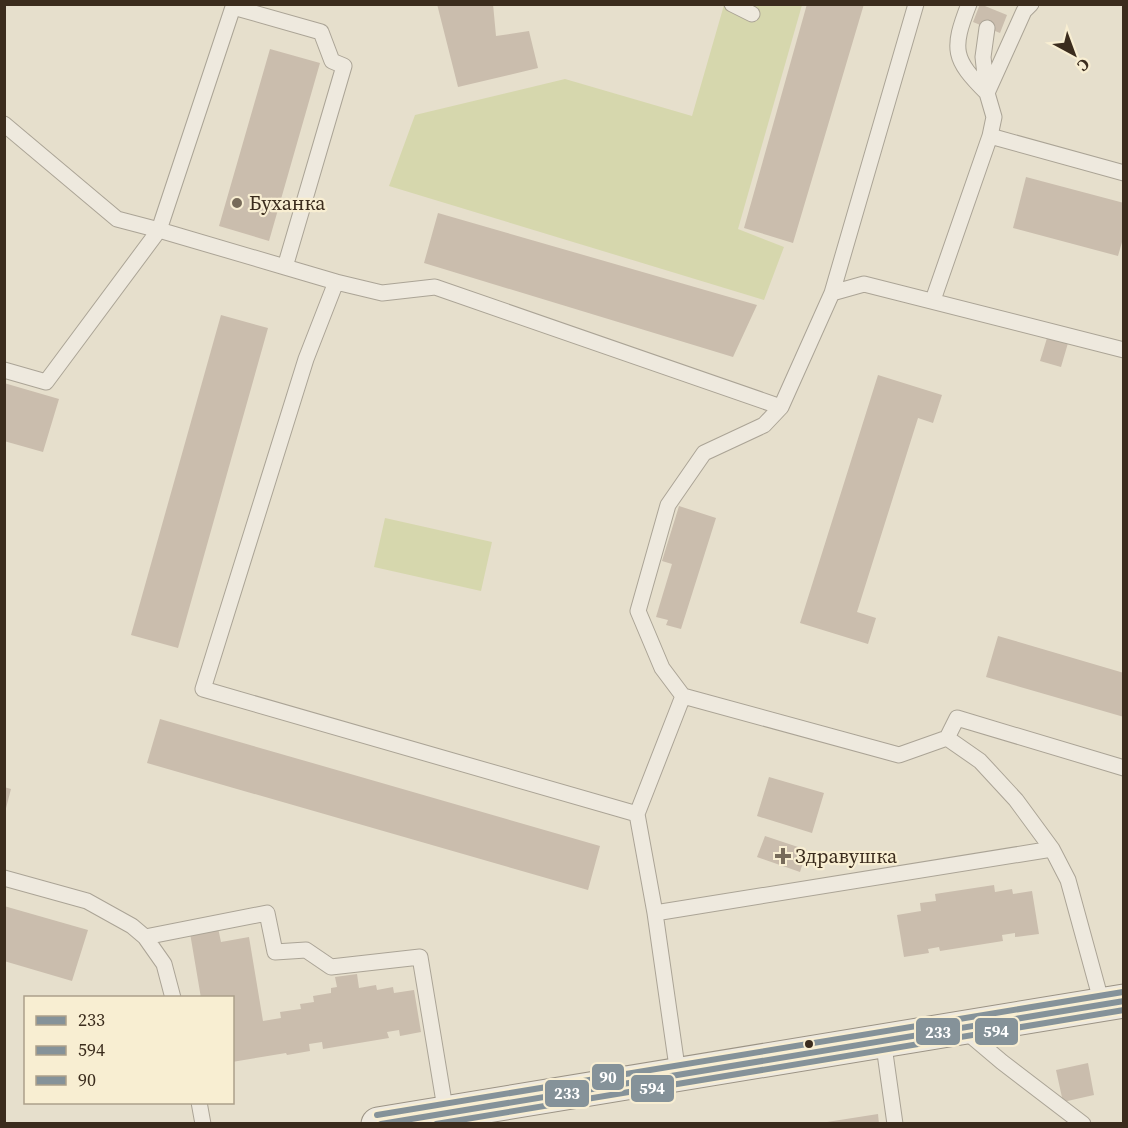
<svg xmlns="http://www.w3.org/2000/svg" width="1128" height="1128" viewBox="0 0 1128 1128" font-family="'Source Serif 4',serif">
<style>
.green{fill:#d6d7ad}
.building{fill:#cabdad}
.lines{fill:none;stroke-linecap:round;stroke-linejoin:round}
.lane-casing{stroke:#aba496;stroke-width:17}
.secondary-casing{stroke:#9b9385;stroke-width:35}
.lane{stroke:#eee9de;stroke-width:15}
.secondary{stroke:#eee9de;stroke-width:33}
.bus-1-casing{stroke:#f8eed2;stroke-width:10}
.bus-2-casing{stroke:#f8eed2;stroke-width:10}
.bus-3-casing{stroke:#f8eed2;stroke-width:10}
.bus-1{stroke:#859299;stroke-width:6}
.bus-2{stroke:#859299;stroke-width:6}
.bus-3{stroke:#859299;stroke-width:6}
.poi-dot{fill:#776b5a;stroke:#f8eed2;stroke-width:2}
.bus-dot{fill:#3b2c1d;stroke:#f8eed2;stroke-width:2}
.labels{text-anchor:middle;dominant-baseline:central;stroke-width:4.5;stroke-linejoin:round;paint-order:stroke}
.poi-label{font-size:20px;fill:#3b2c1d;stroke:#f8eed2;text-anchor:start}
.line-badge{stroke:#f8eed2;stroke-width:2}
.badge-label{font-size:16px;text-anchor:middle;font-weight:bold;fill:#fff}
</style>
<rect width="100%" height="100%" fill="#e6dfcc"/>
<!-- green -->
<path class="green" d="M724 5H802L738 229 784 247 764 300 389 186 415 115 565 79 692 116Z
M385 518 492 542 481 591 374 567Z"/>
<!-- building -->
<path class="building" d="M437 4H493L496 36 529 31 538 68 458 87Z
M807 4H864L793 243 744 228Z
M980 4 1007 15 1000 33 973 22Z
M270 49 320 63 269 241 219 226Z
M1026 177 1124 203V235L1118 256 1013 228Z
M438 213 757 305 733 357 424 263Z
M221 315 268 328 178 648 131 635Z
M1047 338 1068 343 1061 367 1040 361Z
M878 375 942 395 933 423 918 418 857 612 876 618 868 644 800 623Z
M4 383 59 399 43 452 4 441Z
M679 506 716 518 681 629 666 625 668 620 656 617 672 564 662 561Z
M998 636 1124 673V717L986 677Z
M160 719 600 846 588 890 147 763Z
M769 777 824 793 812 833 757 816Z
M4 787 11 789 5 812H4Z
M765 836 807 850 800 872 757 857Z
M994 885 995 892 1012 889 1013 894 1032 891 1039 934 1015 937V933L1002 935 1003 941 940 951 939 947 928 949 929 953 904 957 897 915 921 911 920 903 936 901 935 894Z
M4 906 88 930 72 981 4 961Z
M218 928 221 942 249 937 263 1021 281 1018 280 1012 301 1009 300 1004 314 1002 313 996 331 993V988L337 987 335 977 357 974 359 988 376 985 377 990 393 987 394 993 414 990 421 1032 400 1036 399 1030 387 1032 389 1038 323 1049 322 1042 309 1044 310 1051 287 1055 286 1053 232 1062V998H201L190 933Z
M1088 1063 1094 1095 1063 1102 1056 1070Z
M878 1114 879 1124H828L827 1122Z"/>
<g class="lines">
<defs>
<path id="lane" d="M732 4 752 14
M969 4C951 50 953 59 987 93L1024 11 1031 4
M233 7 321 32 332 61 344 66 285 267 159 230Z
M987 28 983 57 987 93 994 117 990 136 1124 173
M4 124 117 219 159 230 46 382 4 370
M285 267 336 282 306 359 203 689 637 814 655 913 678 1074
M336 282 382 293 435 287 781 407 832 293 864 284 1124 350
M832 293 916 4
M933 300 990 136
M781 407 764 425 704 453 668 505 638 611 662 668 683 696 899 755 947 738
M637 814 683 696
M4 878 87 901 132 926 145 937 164 964 173 998
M655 913 1052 849
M145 937 267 913 275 952 306 950 331 967 420 957 446 1114
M1102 1004 1068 880 1052 849 1016 800 980 761 947 738 957 718 1124 768
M963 1029 1002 1062 1083 1124
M883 1039 895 1124
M199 1102 203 1124"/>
<path id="secondary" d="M378 1124 1124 1001"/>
</defs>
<!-- lane casing -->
<use href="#lane" class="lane-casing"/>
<!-- secondary casing -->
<use href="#secondary" class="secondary-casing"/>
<!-- lane -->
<use href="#lane" class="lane"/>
<!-- secondary -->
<use href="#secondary" class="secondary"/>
<defs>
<path id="bus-1" d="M381 1124 1124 1001"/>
<path id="bus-2" d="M436 1124 1124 1010"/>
<path id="bus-3" d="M377 1115 1123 992"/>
</defs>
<!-- bus-1 casing -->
<use href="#bus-1" class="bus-1-casing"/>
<!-- bus-2 casing -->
<use href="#bus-2" class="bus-2-casing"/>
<!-- bus-3 casing -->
<use href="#bus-3" class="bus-3-casing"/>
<!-- bus-1 -->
<use href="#bus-1" class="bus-1"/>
<!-- bus-2 -->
<use href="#bus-2" class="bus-2"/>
<!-- bus-3 -->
<use href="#bus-3" class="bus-3"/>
</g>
<!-- markers -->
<g class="poi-dot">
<circle cx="237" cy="203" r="6"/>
<path d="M780 847h6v6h6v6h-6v6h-6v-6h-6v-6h6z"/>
</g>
<circle class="bus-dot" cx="809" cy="1044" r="5"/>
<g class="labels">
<!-- poi labels -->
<g class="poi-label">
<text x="249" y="203">Буханка</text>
<text x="795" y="856">Здравушка</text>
</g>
</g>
<g class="line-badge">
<rect x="974" y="1017" width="45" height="29" rx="6" fill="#859299"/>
<rect x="915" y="1017" width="46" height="29" rx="6" fill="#859299"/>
<rect x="591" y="1063" width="34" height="28" rx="6" fill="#859299"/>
<rect x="630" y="1074" width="45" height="29" rx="6" fill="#859299"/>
<rect x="544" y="1079" width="46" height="29" rx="6" fill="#859299"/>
</g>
<g class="badge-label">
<text x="996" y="1037">594</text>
<text x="938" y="1038">233</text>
<text x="608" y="1083">90</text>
<text x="652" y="1094">594</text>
<text x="567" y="1099">233</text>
</g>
<!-- border -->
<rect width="1128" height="1128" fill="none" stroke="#3b2c1d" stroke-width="12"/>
<!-- legend -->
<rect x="24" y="996" width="210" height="108" fill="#f8eed2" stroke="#aca08a" stroke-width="1.5"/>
<rect x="36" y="1016" width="30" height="9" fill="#859299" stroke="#aca08a" stroke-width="1.5"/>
<text x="78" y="1026" font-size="18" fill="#3b2c1d">233</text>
<rect x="36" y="1046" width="30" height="9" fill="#859299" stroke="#aca08a" stroke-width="1.5"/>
<text x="78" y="1056" font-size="18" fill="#3b2c1d">594</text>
<rect x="36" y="1076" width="30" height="9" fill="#859299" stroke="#aca08a" stroke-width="1.5"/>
<text x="78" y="1086" font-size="18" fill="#3b2c1d">90</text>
<!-- north arrow -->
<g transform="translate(1074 54) rotate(139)" stroke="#f8eed2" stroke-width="4.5" paint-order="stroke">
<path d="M0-4.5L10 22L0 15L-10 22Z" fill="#3b2c1d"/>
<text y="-9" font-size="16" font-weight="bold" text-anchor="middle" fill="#3b2c1d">С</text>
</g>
</svg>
